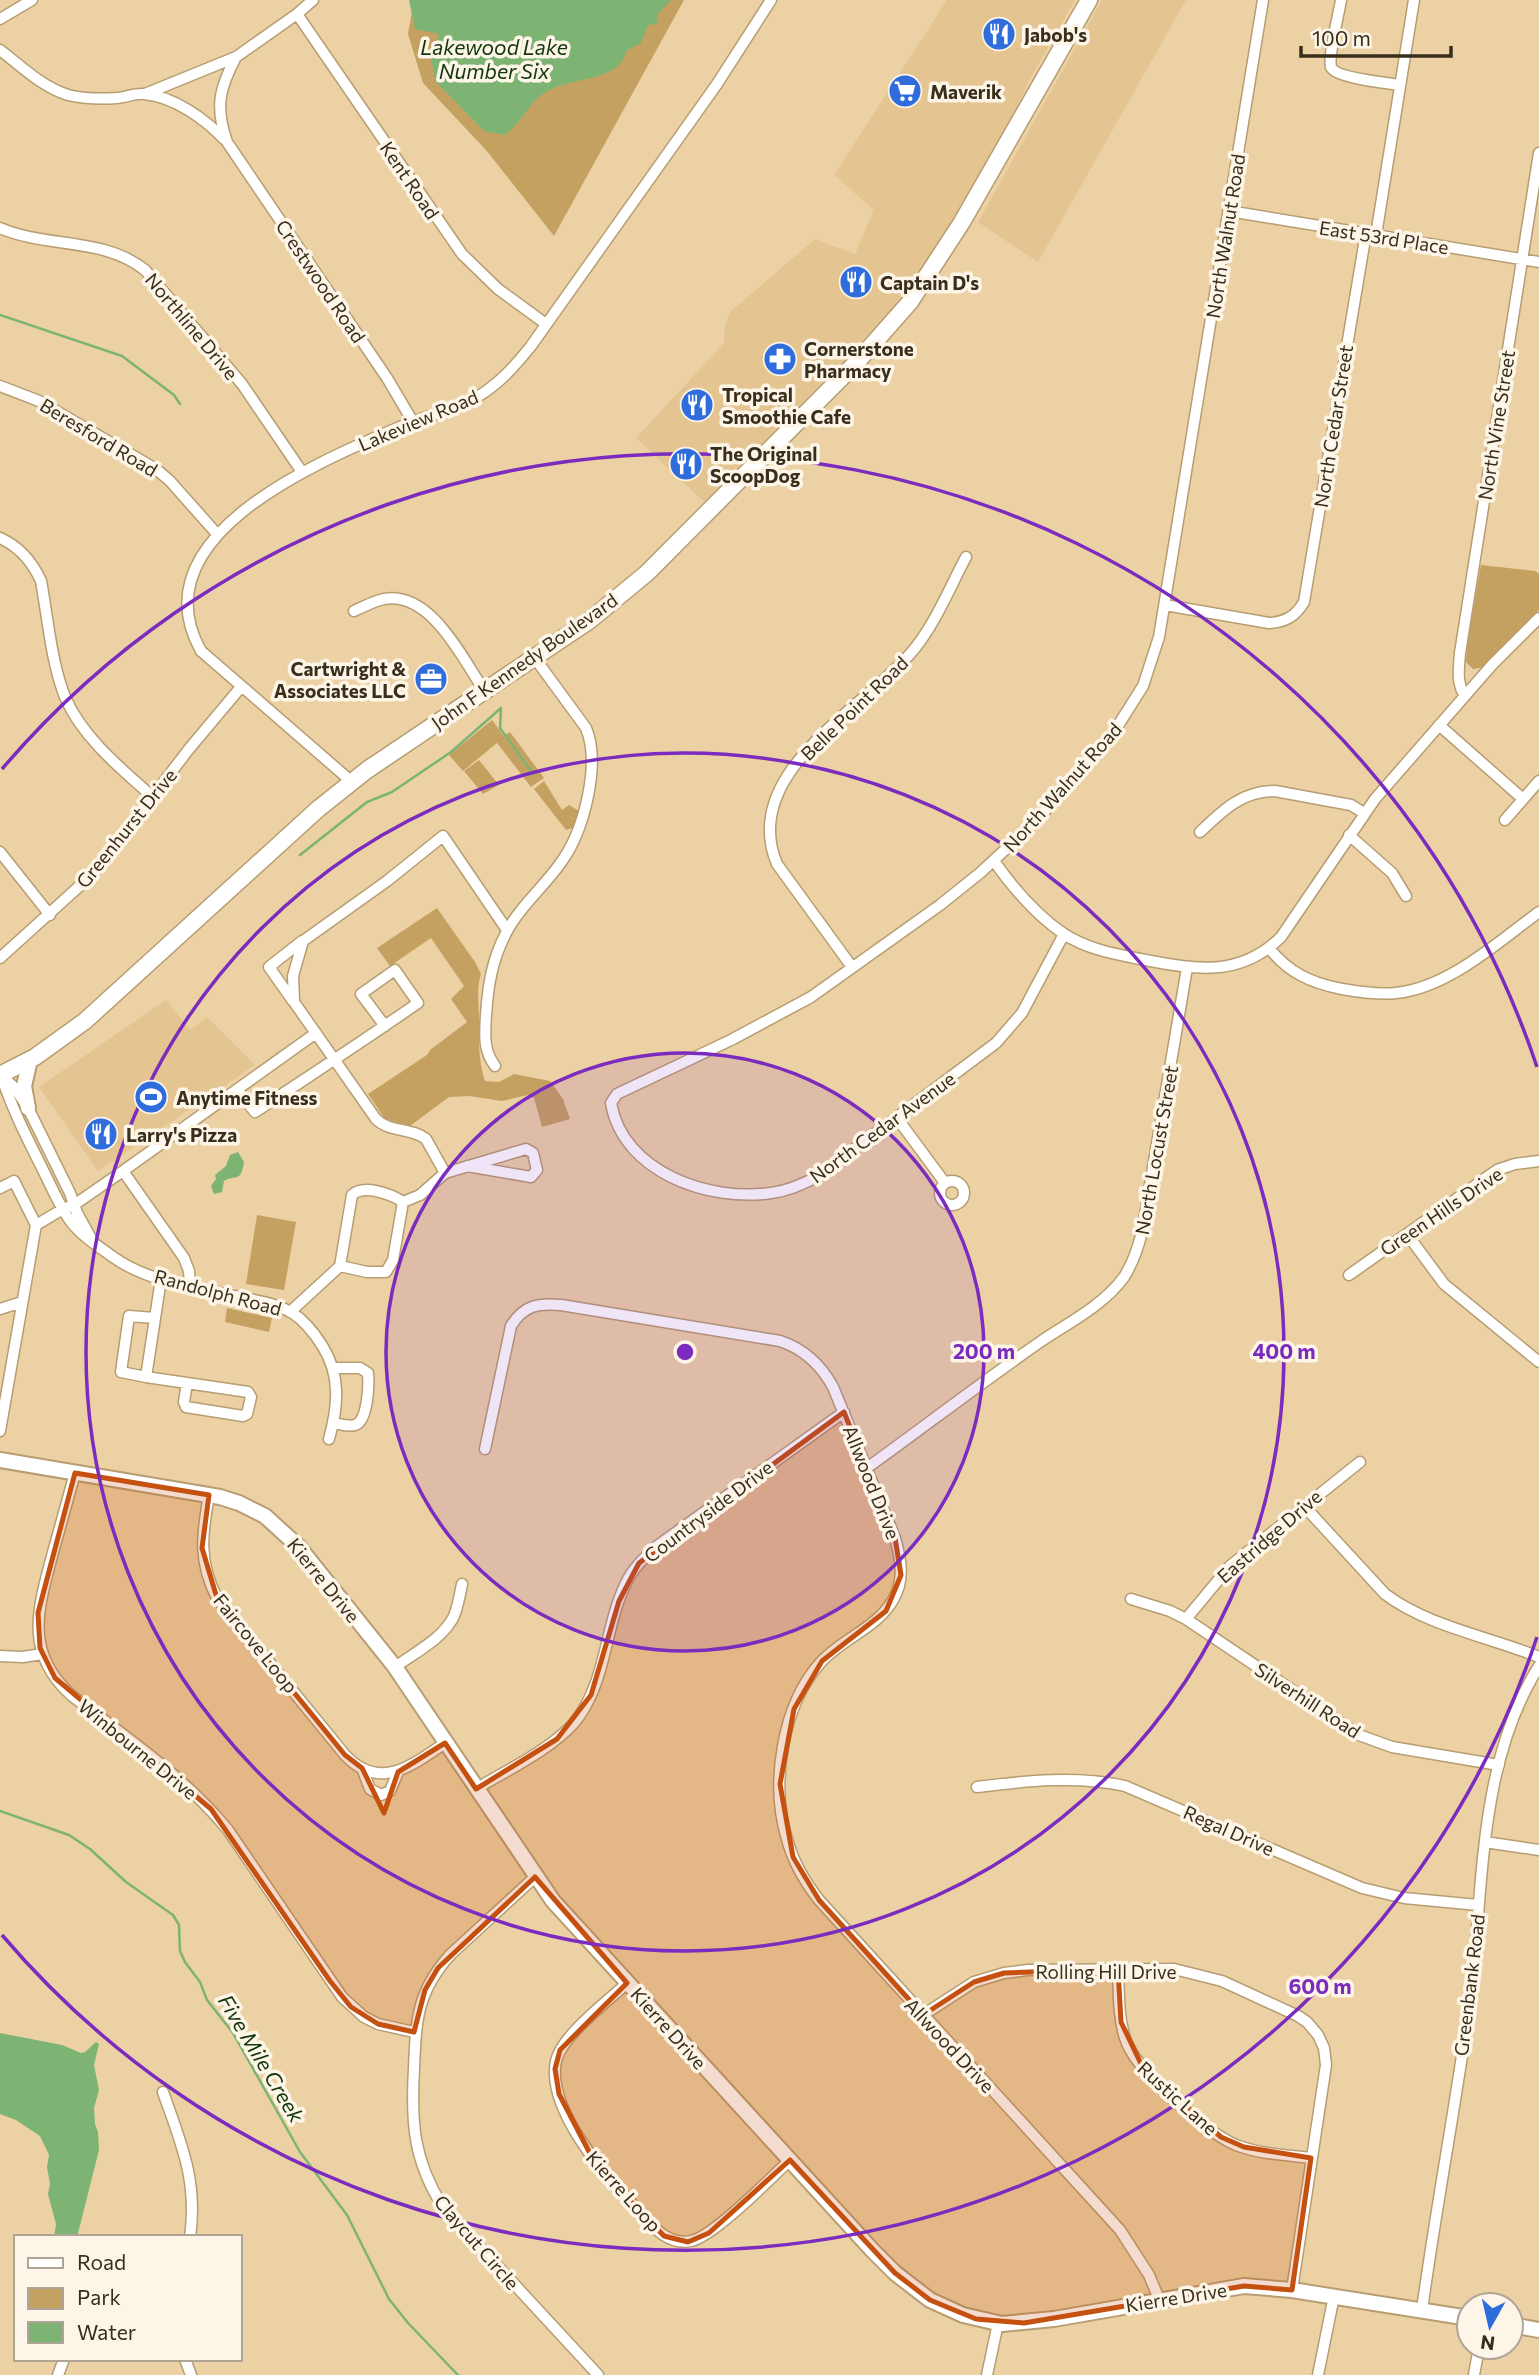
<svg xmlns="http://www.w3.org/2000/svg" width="1539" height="2375" viewBox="0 0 1539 2375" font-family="Commissioner,sans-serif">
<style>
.built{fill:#e4c591}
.green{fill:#c5a161}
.water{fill:#7db473}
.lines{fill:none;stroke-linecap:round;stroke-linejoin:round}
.stream{stroke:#7db473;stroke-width:2.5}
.street-casing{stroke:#b79d72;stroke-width:13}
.secondary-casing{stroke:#b79d72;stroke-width:18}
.primary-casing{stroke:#b79d72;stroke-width:19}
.street{stroke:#fff;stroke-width:10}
.secondary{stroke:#fff;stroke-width:14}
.primary{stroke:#fff;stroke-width:16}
.marked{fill:#c5500f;fill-opacity:0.2;stroke:#c5500f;stroke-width:5;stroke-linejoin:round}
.ring{fill:none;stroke:#7b2cbf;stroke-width:3.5}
.labels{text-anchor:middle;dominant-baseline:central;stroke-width:7;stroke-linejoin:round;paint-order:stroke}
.poi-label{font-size:19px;font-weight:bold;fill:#382e1c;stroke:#fdf5e8;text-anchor:start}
.street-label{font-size:19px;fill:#382e1c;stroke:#fdf5e8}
.water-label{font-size:21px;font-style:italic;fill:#11370a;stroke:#fdf5e8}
.centre{fill:#7b2cbf;stroke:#fdf5e8;stroke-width:3.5}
.ring-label{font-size:21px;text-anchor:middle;font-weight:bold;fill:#7b2cbf;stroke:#fdf5e8;stroke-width:7;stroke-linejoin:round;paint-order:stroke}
</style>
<rect width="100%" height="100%" fill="#ecd1a4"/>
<!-- built -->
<path class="built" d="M947 0H1075L1030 79 962 222 884 334 704 502 636 438 724 343 725 327 730 312 815 239 855 254 874 210 834 175Z
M1102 0H1186L1038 262 978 222Z
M166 1000 190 1030 207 1017 255 1065 98 1171 39 1087Z"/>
<!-- green -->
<path class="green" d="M414 0H684L554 236 486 150 423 83 408 34Z
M1481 565 1535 571 1539 574V610L1485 667 1473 669 1466 662 1468 638Z
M492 720 504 736 510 732 544 778 531 787 497 743 463 771 449 755Z
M479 760 499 785 483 794 464 771Z
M544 781 562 810 569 805 579 811 575 827 566 830 534 789Z
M437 908 475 962 481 974C476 989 479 1004 479 1019 479 1041 478 1059 485 1081L499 1082 514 1074 550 1081 563 1099 570 1119 542 1127 534 1098 528 1095 502 1101 469 1096 449 1097 410 1126 385 1119 368 1094 427 1055 430 1050 467 1022 451 999 464 986 431 938 390 966 377 948Z
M257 1215 296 1222 284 1290 246 1284Z
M227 1308 272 1318 269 1332 225 1322Z"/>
<!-- water -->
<path class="water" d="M409 0H671L657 15 658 24 648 25 641 43 626 51C621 79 579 78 556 87 525 100 528 119 504 135L484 131 436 82 431 59 439 34 415 29Z
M238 1152 244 1162C241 1183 236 1174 224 1181L222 1192 214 1194 211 1186 216 1179 215 1175 226 1166 230 1155Z
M0 2033 62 2045 81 2053 85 2052 96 2042 99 2044 94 2065 99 2090 94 2108 95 2124 98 2132 99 2150 77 2237H54L56 2224 48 2194 50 2184 47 2167 49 2155 40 2136 16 2120 0 2114Z"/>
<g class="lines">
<!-- stream -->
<path class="stream" d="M0 315 122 356 174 395 180 404
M501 708 500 728 533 774
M300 855 367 802 392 792 451 752 501 708
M0 1811 69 1835 90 1849 126 1882 173 1915 179 1925 180 1951 185 1962 200 1982 207 2000 233 2033 300 2152 347 2215 389 2299 408 2323 458 2375"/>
<defs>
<path id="street" d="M1341 0C1339 13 1328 56 1331 67 1335 78 1388 83 1400 85
M297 14 462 254 498 289 546 324
M0 19 32 0
M0 50C21 66 42 87 68 95 84 99 101 99 117 98 126 97 136 93 144 94 173 96 205 119 224 139
M236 57C219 89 215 107 227 142L387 378 413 422
M145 94 236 57 297 14 313 0
M1229 211 1539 262
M0 228C46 248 104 237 145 270L242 384 302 472
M1376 235 1414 0
M0 386 39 401 156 469 170 481 217 534
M0 538C20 547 32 561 41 581 48 619 51 661 65 697 82 737 121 769 153 797
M1165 605 1269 623C1285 622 1295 617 1304 602L1366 233
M354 611C363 607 374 601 384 599 431 591 462 658 484 690
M1465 696C1456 683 1459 668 1460 653L1539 153
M1439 725 1523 799
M352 782 201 651C136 535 323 460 402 426 427 415 453 411 477 397 499 384 515 366 531 346L717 84 771 0
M1505 820 1539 781
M1200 832C1223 810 1242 791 1275 791L1351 805 1364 813
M1349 835 1392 873 1406 896
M0 852 50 915
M994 861C1013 888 1036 915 1064 934 1087 949 1114 954 1140 959 1193 969 1239 979 1281 937L1375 799 1491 666 1539 618
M1064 934 1022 1013 996 1043 817 1177C802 1184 788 1191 771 1193 710 1202 623 1173 611 1103L617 1094 731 1040 811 997 940 905 980 873 1036 821 1112 735 1143 686 1159 637 1263 0
M1269 948C1289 973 1311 983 1342 989 1359 992 1378 995 1396 993 1448 988 1498 942 1539 912
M0 958 94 873 189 749 241 687
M852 967 777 864C739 774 861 710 910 654 934 627 949 589 966 557
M293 1001 269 967 302 941
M495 1066C483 1050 485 1035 486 1015 488 985 492 960 506 933 520 906 545 886 562 861 584 830 601 764 586 728L534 657
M1 1075C12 1109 28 1140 44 1172 52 1188 59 1205 69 1219 80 1235 98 1246 113 1257 148 1282 199 1289 240 1297 257 1301 275 1303 291 1312 304 1320 315 1334 323 1347 341 1376 338 1407 329 1439
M4 1078 15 1088 28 1108 70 1193 77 1213 93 1242
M237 1090 255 1112C310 1076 364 1040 418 1003L395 970 361 994 385 1026
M897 1118 945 1183
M445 1173 526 1149 533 1153 537 1170 531 1177 467 1166
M940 1193a12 12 0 1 1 24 0a12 12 0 1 1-24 0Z
M0 1188 14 1181 36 1225
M1407 1234 1444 1284 1539 1362
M340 1266 367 1272H386L393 1260 403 1202
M1349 1275 1497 1170 1515 1164 1539 1161
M161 1279 146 1377 248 1392 251 1397 247 1414 243 1416 186 1407 184 1402 187 1383
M190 1286 189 1271 184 1258 123 1171 316 1033
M0 1309 22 1302
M290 1312 340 1266 352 1195C364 1184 391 1194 403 1202L420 1195 445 1173 426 1139C411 1127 390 1133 376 1119L294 1002 293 976 303 941 387 881 443 836 507 930
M146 1377 121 1372 129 1316 155 1318
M333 1423C340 1424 349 1427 355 1425 368 1421 369 1384 368 1373L360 1368H334
M0 1431 36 1225 63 1209 74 1205 123 1171
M485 1449 511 1326C524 1305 538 1303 561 1305L780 1341C804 1349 821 1365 833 1387L895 1538C901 1559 905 1580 893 1600 877 1628 843 1638 821 1662 782 1705 770 1784 787 1839 793 1862 805 1882 819 1900L1120 2230 1149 2275 1159 2299
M867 1468C925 1426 981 1383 1040 1342 1068 1323 1104 1305 1124 1277 1133 1263 1138 1248 1142 1232L1187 968
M75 1473C67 1501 60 1528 52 1556 38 1609 24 1652 71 1695 125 1737 184 1776 228 1830L342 1997 364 2017 378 2024 414 2032
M209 1495C202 1534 198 1561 217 1598L345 1755C380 1792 412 1765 445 1743
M1304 1506 1385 1594C1427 1626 1490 1637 1539 1657
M1131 1599 1170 1611 1186 1619 1359 1735 1392 1747 1499 1765
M1186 1619 1230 1566 1360 1462
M0 1656 23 1657 42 1654
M395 1667C414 1653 443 1639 454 1616 458 1606 460 1595 462 1584
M362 1768 370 1789 381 1795 390 1791 398 1772
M977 1787C1025 1781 1077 1775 1125 1786L1362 1888 1404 1898 1478 1905
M476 1789C507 1770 550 1750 574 1723 607 1683 604 1628 626 1583 633 1568 645 1557 657 1546L844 1412
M1485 1842 1539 1850
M535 1877 451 1954C417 1991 416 2020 414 2068 411 2122 413 2160 443 2207L598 2375
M1118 1969C1119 1992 1118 2016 1125 2038 1135 2071 1205 2132 1236 2145 1259 2154 1287 2155 1311 2158
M627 1983C607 2002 562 2035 556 2061 546 2108 604 2175 635 2207 650 2223 666 2246 691 2241 713 2237 771 2178 790 2160
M923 2015 974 1982 1004 1973 1028 1970 1174 1969 1222 1981 1298 2016 1307 2022 1318 2035 1324 2048 1326 2065 1292 2290
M163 2092C181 2143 198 2181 190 2237
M1422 2310C1436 2207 1456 2104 1470 2001 1484 1889 1477 1765 1539 1666
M185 2359 191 2375
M58 2375 64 2359
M987 2375 998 2323
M1318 2375 1334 2296
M1474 2375 1479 2347"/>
<path id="secondary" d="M28 1108 24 1086 30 1060
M0 1460 220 1497 239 1503 265 1516 299 1547 395 1667 553 1901 873 2251 895 2273 930 2300 963 2315 1002 2324 1054 2319 1244 2286 1292 2290 1469 2318
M1511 2325 1539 2330"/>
<path id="primary" d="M0 1075 35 1057 85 1021 318 809 367 770 590 620 647 573 857 362 910 302 962 222 1089 0"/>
</defs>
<!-- street casing -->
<use href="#street" class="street-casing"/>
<!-- secondary casing -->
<use href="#secondary" class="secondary-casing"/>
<!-- primary casing -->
<use href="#primary" class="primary-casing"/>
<!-- street -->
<use href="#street" class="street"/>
<!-- secondary -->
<use href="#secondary" class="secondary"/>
<!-- primary -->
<use href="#primary" class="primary"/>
</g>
<!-- marked area -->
<path class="marked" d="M844 1412 895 1538 901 1575 886 1611 822 1661 794 1709 780 1784 793 1857 819 1900 923 2015 974 1982 1004 1973 1118 1969 1121 2022 1144 2070 1221 2137 1244 2147 1311 2158 1292 2290 1244 2286 1024 2323 976 2319 930 2300 895 2273 790 2160 709 2233 688 2242 664 2236 596 2165 559 2094 555 2069 560 2050 627 1983 535 1877 438 1968 425 1990 414 2032 378 2024 351 2007 330 1981 211 1809 55 1678 40 1648 38 1613 75 1473 209 1495 202 1548 217 1598 345 1755 362 1768 384 1813 398 1772 445 1743 476 1789 557 1739 591 1695 619 1601 639 1563Z"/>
<!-- distance rings -->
<circle cx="685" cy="1352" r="299" fill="#7b2cbf" fill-opacity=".12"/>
<g class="ring">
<circle cx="685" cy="1352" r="299"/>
<circle cx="685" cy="1352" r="599"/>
<path d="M1537 1637A898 898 0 0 1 2 1935M2 769A898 898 0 0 1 1537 1067"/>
</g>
<!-- icons -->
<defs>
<symbol id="restaurant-disc" viewBox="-11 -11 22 22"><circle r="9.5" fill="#2e6ddb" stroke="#fdf5e8"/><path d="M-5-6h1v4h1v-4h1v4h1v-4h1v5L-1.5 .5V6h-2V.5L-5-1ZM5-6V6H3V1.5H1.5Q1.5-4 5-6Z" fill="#fff"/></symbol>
<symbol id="supermarket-disc" viewBox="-11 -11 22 22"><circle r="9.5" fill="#2e6ddb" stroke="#fdf5e8"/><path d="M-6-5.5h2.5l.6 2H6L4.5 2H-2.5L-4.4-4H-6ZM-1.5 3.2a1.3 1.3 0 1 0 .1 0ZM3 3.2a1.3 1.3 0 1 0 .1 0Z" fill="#fff"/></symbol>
<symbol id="pharmacy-disc" viewBox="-11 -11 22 22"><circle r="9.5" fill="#2e6ddb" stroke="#fdf5e8"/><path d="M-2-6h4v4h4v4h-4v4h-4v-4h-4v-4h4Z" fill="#fff"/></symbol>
<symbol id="office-disc" viewBox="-11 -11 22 22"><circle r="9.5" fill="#2e6ddb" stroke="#fdf5e8"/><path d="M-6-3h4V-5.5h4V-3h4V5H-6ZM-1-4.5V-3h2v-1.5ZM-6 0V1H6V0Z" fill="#fff"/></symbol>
<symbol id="stadium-disc" viewBox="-11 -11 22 22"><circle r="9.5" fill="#2e6ddb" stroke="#fdf5e8"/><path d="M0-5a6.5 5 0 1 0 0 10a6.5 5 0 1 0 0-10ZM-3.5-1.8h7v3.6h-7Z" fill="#fff"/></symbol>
</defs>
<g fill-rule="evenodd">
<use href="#restaurant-disc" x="980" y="15" width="38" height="38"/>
<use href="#supermarket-disc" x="886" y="72" width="38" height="38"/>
<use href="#restaurant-disc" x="837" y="263" width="38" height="38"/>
<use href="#pharmacy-disc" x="761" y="340" width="38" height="38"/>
<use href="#restaurant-disc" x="678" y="386" width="38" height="38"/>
<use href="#restaurant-disc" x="667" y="445" width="38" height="38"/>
<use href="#office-disc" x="412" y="660" width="38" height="38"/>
<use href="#stadium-disc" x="132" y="1078" width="38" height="38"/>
<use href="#restaurant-disc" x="82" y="1115" width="38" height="38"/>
</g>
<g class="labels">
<!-- poi labels -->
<g class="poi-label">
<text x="1024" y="34">Jabob's</text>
<text x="930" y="91">Maverik</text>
<text x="880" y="282">Captain D's</text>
<text x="804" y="348">Cornerstone<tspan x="804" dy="22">Pharmacy</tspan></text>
<text x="722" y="394">Tropical<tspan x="722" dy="22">Smoothie Cafe</tspan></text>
<text x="710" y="453">The Original<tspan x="710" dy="22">ScoopDog</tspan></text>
<text x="406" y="668" text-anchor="end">Cartwright &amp;<tspan x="406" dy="22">Associates LLC</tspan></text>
<text x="176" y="1097">Anytime Fitness</text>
<text x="126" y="1134">Larry's Pizza</text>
</g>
<!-- street labels -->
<g class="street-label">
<text transform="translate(410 180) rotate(56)">Kent Road</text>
<text transform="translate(1225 236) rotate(-81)">North Walnut Road</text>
<text transform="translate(1384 237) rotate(9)">East 53rd Place</text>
<text transform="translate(321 281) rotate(56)">Crestwood Road</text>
<text transform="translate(192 326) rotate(50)">Northline Drive</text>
<text transform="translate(418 420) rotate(-23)">Lakeview Road</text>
<text transform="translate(1496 425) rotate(-81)">North Vine Street</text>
<text transform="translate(1333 426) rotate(-81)">North Cedar Street</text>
<text transform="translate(99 437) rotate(31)">Beresford Road</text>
<text transform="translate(524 661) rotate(-35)">John F Kennedy Boulevard</text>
<text transform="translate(854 708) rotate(-44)">Belle Point Road</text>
<text transform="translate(1062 787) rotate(-48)">North Walnut Road</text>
<text transform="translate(126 828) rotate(-51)">Greenhurst Drive</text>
<text transform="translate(882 1127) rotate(-36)">North Cedar Avenue</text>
<text transform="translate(1156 1150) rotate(-80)">North Locust Street</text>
<text transform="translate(1441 1211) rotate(-34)">Green Hills Drive</text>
<text transform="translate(218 1292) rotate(15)">Randolph Road</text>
<text transform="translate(872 1482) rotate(68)">Allwood Drive</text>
<text transform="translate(708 1511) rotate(-37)">Countryside Drive</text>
<text transform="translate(1269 1536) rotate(-41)">Eastridge Drive</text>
<text transform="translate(324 1580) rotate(51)">Kierre Drive</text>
<text transform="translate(256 1643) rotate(51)">Faircove Loop</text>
<text transform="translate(1308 1700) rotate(33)">Silverhill Road</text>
<text transform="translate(138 1749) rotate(39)">Winbourne Drive</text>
<text transform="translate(1229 1830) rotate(24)">Regal Drive</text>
<text x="1106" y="1971">Rolling Hill Drive</text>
<text transform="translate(1469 1985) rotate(-83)">Greenbank Road</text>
<text transform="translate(669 2028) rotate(48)">Kierre Drive</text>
<text transform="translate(950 2045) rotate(47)">Allwood Drive</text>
<text transform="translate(1178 2098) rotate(42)">Rustic Lane</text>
<text transform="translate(624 2191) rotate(48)">Kierre Loop</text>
<text transform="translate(477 2242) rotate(49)">Claycut Circle</text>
<text transform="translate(1176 2297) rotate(-9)">Kierre Drive</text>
</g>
<!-- water labels -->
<g class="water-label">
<text x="494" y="46">Lakewood Lake<tspan x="494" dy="24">Number Six</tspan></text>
<text transform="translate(262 2058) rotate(59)">Five Mile Creek</text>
</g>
</g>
<circle cx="685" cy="1352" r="10" class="centre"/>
<g class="ring-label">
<text x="984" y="1359">200 m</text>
<text x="1284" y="1359">400 m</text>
<text x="1320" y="1994">600 m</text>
</g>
<!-- legend -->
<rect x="14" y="2235" width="228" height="126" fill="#fdf5e8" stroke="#aea596" stroke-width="2"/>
<rect x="28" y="2258" width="35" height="10" fill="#ffffff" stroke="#aea596" stroke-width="2"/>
<text x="77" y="2270" font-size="21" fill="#382e1c">Road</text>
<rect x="28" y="2288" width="35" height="21" fill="#c5a161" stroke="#aea596" stroke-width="2"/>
<text x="77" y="2305" font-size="21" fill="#382e1c">Park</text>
<rect x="28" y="2322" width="35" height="21" fill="#7db473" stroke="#aea596" stroke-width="2"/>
<text x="77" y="2340" font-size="21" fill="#382e1c">Water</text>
<!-- north arrow -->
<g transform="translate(1490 2326) rotate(188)"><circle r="33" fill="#fdf5e8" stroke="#aea596" stroke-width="2"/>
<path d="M0-5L12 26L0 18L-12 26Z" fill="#2e6ddb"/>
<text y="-10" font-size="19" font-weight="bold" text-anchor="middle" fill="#382e1c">N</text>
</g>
<!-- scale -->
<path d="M1301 46v10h150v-10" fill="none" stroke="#382e1c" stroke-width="3.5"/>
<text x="1312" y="46" font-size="21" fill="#382e1c" stroke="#fdf5e8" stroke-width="5" paint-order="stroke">100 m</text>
</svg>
